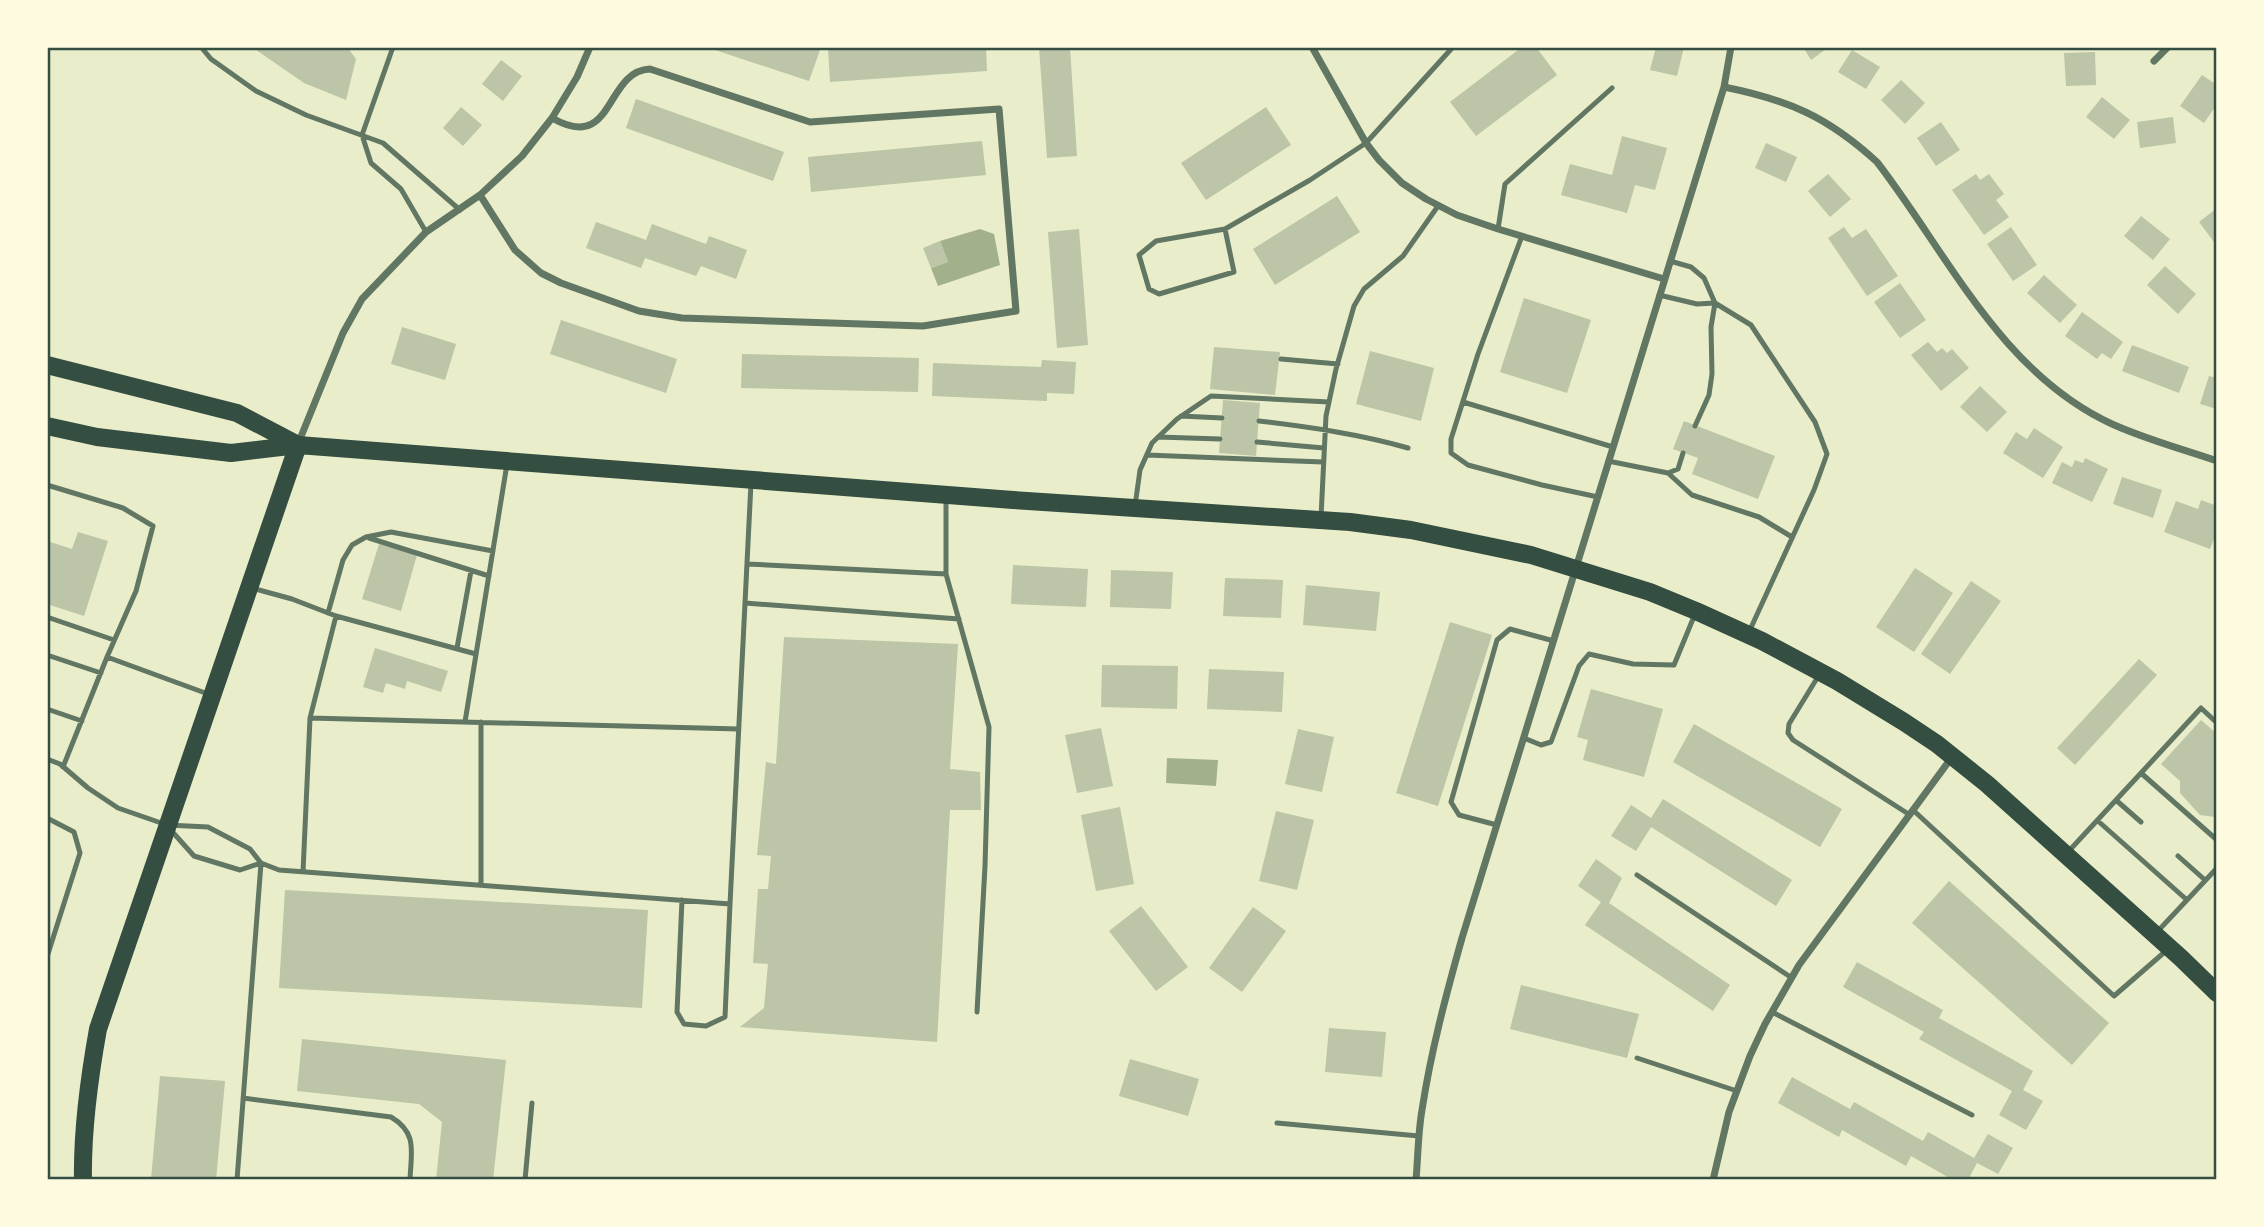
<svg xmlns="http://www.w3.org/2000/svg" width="2264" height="1227" viewBox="0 0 2264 1227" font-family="Barlow,sans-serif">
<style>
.water{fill:#a3b18a}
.building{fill:#bcc5a7}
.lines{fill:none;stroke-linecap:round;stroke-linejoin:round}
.service{stroke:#617663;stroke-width:5}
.minor{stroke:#617663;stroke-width:7}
.primary{stroke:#344e41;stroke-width:18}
.neatline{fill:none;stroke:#344e41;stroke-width:2.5}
</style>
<rect width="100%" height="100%" fill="#e9edc9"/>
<!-- water -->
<path class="water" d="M980 229 994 234 1000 265 938 286 931 268 948 262 940 241Z
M1167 758 1218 760 1216 786 1166 783Z"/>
<!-- building -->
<path class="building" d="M252 47H354L350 51 356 59 346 100 304 83Z
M706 47H810L820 50 809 81Z
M859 47H986L987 71 830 82 828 49Z
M1039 47H1070L1077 156 1047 158Z
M1522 47H1536L1557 75 1476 136 1450 102Z
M1656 47H1684L1677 76 1650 70Z
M1803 47H1829L1811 60Z
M1852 50 1880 67 1866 89 1838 72Z
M2095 52 2096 85 2066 86 2064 53Z
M501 60 522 76 503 101 482 84Z
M2202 75 2217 85V104L2204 123 2180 106Z
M1901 80 1925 103 1905 124 1881 100Z
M2102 97 2130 120 2114 139 2086 117Z
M636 99 784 152 773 181 626 128Z
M461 107 482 125 463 146 443 128Z
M1266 107 1291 145 1206 200 1181 163Z
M2173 117 2176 143 2140 148 2137 122Z
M1941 122 1960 150 1936 166 1917 138Z
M1622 136 1667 148 1655 190 1635 185 1627 213 1561 195 1570 164 1612 175Z
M982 141 986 175 811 192 808 157Z
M1766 143 1797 157 1786 182 1755 168Z
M1828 174 1851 199 1830 217 1808 191Z
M1976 174 1980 180 1989 174 2004 194 1996 200 2009 217 1984 235 1952 190Z
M1337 196 1360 232 1275 285 1253 249Z
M2217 208V246L2199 222Z
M2141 216 2170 239 2153 260 2124 236Z
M596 222 646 240 652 224 706 244 709 236 747 250 736 279 701 266 696 276 645 258 641 268 586 248Z
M1844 227 1852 238 1866 229 1898 276 1867 296 1828 238Z
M2011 227 2037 265 2013 281 1987 244Z
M1079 229 1088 345 1057 348 1048 232Z
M940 241 948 262 931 268 923 248Z
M2165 266 2196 294 2178 314 2147 285Z
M2044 275 2077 305 2060 323 2027 293Z
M1900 283 1926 320 1900 338 1874 302Z
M1524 298 1591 320 1567 393 1500 372Z
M2082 312 2123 342 2111 359 2102 353 2097 359 2065 336Z
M561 320 677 359 666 393 550 354Z
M402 327 456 344 445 380 391 364Z
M1928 342 1937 352 1942 348 1947 353 1952 349 1969 368 1941 391 1911 355Z
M2132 345 2189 367 2179 393 2122 371Z
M1214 347 1280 352 1275 395 1210 389Z
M1370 351 1434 368 1421 421 1356 404Z
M742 354 919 358 918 392 741 388Z
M1042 360 1076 362 1074 394 1047 393V401L932 396 933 363 1041 367Z
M2209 376 2217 378V409L2200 404Z
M1980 386 2007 412 1987 432 1960 407Z
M1223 400 1260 403 1256 456 1219 453Z
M1684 421 1775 456 1758 499 1692 474 1698 458 1673 449Z
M2034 428 2063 447 2043 478 2003 453 2016 432 2027 439Z
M2085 458 2108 469 2092 502 2052 483 2062 462 2072 467 2075 460 2083 463Z
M2122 477 2162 490 2153 518 2113 504Z
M2201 500 2217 506V531L2210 549 2164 532 2176 501 2198 509Z
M78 532 108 541 84 616 47 604V541L72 549Z
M379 544 417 555 401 611 362 599Z
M1013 565 1088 569 1086 607 1011 604Z
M1915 568 1953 593 1914 652 1876 627Z
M1111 570 1173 572 1171 609 1110 607Z
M1225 578 1283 580 1281 618 1223 616Z
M1971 581 2001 601 1950 674 1921 654Z
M1306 585 1380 592 1376 631 1303 625Z
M1450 622 1492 635 1438 806 1396 793Z
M784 637 958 644 950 769 980 772 981 810H950L937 1042 740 1027 764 1008 768 964 753 963 758 889H768L771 856 757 855 766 762 776 764Z
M375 648 448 671 441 692 407 681 405 689 386 683 383 693 363 687Z
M2139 659 2157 675 2075 765 2057 748Z
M1102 665 1178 666 1177 709 1101 707Z
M1209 669 1284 672 1282 712 1207 709Z
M1591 689 1663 709 1644 777 1583 760 1588 740 1577 737Z
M2201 720 2217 734 2215 817 2200 815 2180 793V781L2161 764Z
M1694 724 1842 809 1820 847 1673 762Z
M1101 728 1113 786 1077 793 1065 735Z
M1298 729 1334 737 1322 792 1285 784Z
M1663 799 1792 880 1776 906 1651 827 1636 851 1611 836 1631 805 1651 818Z
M1120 807 1134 884 1096 891 1081 815Z
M1276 811 1314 820 1297 890 1259 881Z
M1596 859 1622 878 1609 903 1730 985 1713 1011 1585 925 1601 902 1578 886Z
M1949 881 2109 1023 2072 1065 1912 923Z
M285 890 648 910 642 1008 279 988Z
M1141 906 1188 967 1156 991 1109 931Z
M1253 907 1286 931 1242 992 1209 968Z
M1857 962 1943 1010 1939 1018 2033 1071 2023 1090 2043 1101 2026 1130 1999 1115 2012 1091 1919 1039 1924 1032 1843 987Z
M1521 985 1639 1014 1627 1058 1510 1029Z
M1329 1028 1386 1032 1382 1077 1325 1072Z
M302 1039 506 1060 493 1180H436L442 1122 419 1104 297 1091Z
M1130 1059 1199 1079 1188 1116 1119 1096Z
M160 1076 225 1081 216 1180H151Z
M1792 1077 1850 1109 1854 1102 1923 1141 1928 1132 1974 1158 1988 1134 2013 1148 1998 1174 1977 1163 1968 1180H1953L1911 1156 1906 1166 1842 1130 1839 1137 1778 1103Z"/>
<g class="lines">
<!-- service -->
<path class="service" d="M201 47 211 59 256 91 306 115 383 143 460 210
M393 47 362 135 371 163 401 189 426 232
M1225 229 1234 272 1159 294 1149 289 1139 255 1156 241 1225 229 1310 180 1366 143 1453 47
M1498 229 1505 184 1612 88
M1522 236 1478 354 1451 439V453L1468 465 1542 485 1598 497
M1670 261 1691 267 1704 278 1715 303 1711 327 1712 374 1709 395 1695 426
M1659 295 1697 304 1715 303 1751 325 1815 422 1827 454 1814 490 1749 632
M1281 359 1338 364
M1463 402 1613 447
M1181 416 1222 418
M1259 421C1309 427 1359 434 1408 448
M1158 437 1220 439
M1257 442 1324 448
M1147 455 1323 462
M1608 461 1668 473 1692 495 1759 517 1792 537
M1668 473 1678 469 1683 453
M47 485 123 508 153 526 136 591 107 657 208 694
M946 500V574L989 727 985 866 977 1012
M1135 506 1140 470 1152 443 1177 419 1211 396 1329 402
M1321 517 1326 416 1336 369 1354 306 1364 289 1403 256 1438 206
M369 538 489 576
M747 564 946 574
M252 588 292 599 336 616 476 654
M745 603 959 619
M328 613 343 560 352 545 366 537 391 532 493 551
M47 617 114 640
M457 648 471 571
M47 655 101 673
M1819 675 1789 724 1788 733 1793 740 1910 815
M47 709 82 721
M310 718 739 729
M465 722 507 464
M1524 738 1541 745 1551 742 1579 666 1589 654 1633 664 1674 665 1695 614
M47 759 60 764 88 788 118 808 167 825 208 827 250 849 261 863 279 870 730 904 751 483
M63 767 107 657
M2141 773 2201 708 2217 723
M2117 801 2141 822
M1913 810 2114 996 2167 950
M47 818 74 832 80 853 47 957
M2098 821 2187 900
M1497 825 1459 815 1451 802 1497 640 1510 629 1554 641
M169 828 194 856 240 870 261 863
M2067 853 2141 773 2217 840
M2178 856 2205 880
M303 872 310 718 336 616
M1637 875 1792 978
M481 885V722
M682 900 677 1012 684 1024 706 1026 725 1017 730 904
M2157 932 2217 868
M1772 1012 1972 1115
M1637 1058 1737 1091
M243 1098 391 1117C418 1133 411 1152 410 1180
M1277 1123 1419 1136
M237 1180 261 863
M525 1180 532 1103"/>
<!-- minor -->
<path class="minor" d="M1312 47 1366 143 1379 160 1402 183 1426 199 1457 215 1498 229 1664 279
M2154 61 2168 47
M1724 87C1789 100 1828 117 1877 162 1948 254 2001 373 2112 424 2145 439 2182 449 2217 461
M480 195 515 250 541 273 561 283 639 311 682 318 923 326 1016 311 999 109 810 122 650 69C604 71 615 154 552 118
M298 444 343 333 362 299 426 232 480 195 522 156 552 118 577 77 590 47
M1416 1180C1418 1157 1418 1133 1422 1110 1431 1051 1446 995 1462 938L1724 87 1731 47
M1713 1180 1729 1112 1750 1056 1765 1024 1799 965 1952 757"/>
<!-- primary -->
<path class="primary" d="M47 365 237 413 298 445
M47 426 97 437 231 453 298 445 1013 500 1350 522 1411 530 1531 555 1650 592 1696 611 1762 641 1837 681 1904 722 1937 744 1987 784 2181 958 2217 993
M83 1180C82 1129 89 1079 98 1029L298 445"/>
</g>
<!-- border -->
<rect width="2264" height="1227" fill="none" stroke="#fefae0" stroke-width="98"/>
<rect x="49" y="49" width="2166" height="1129" class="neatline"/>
</svg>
